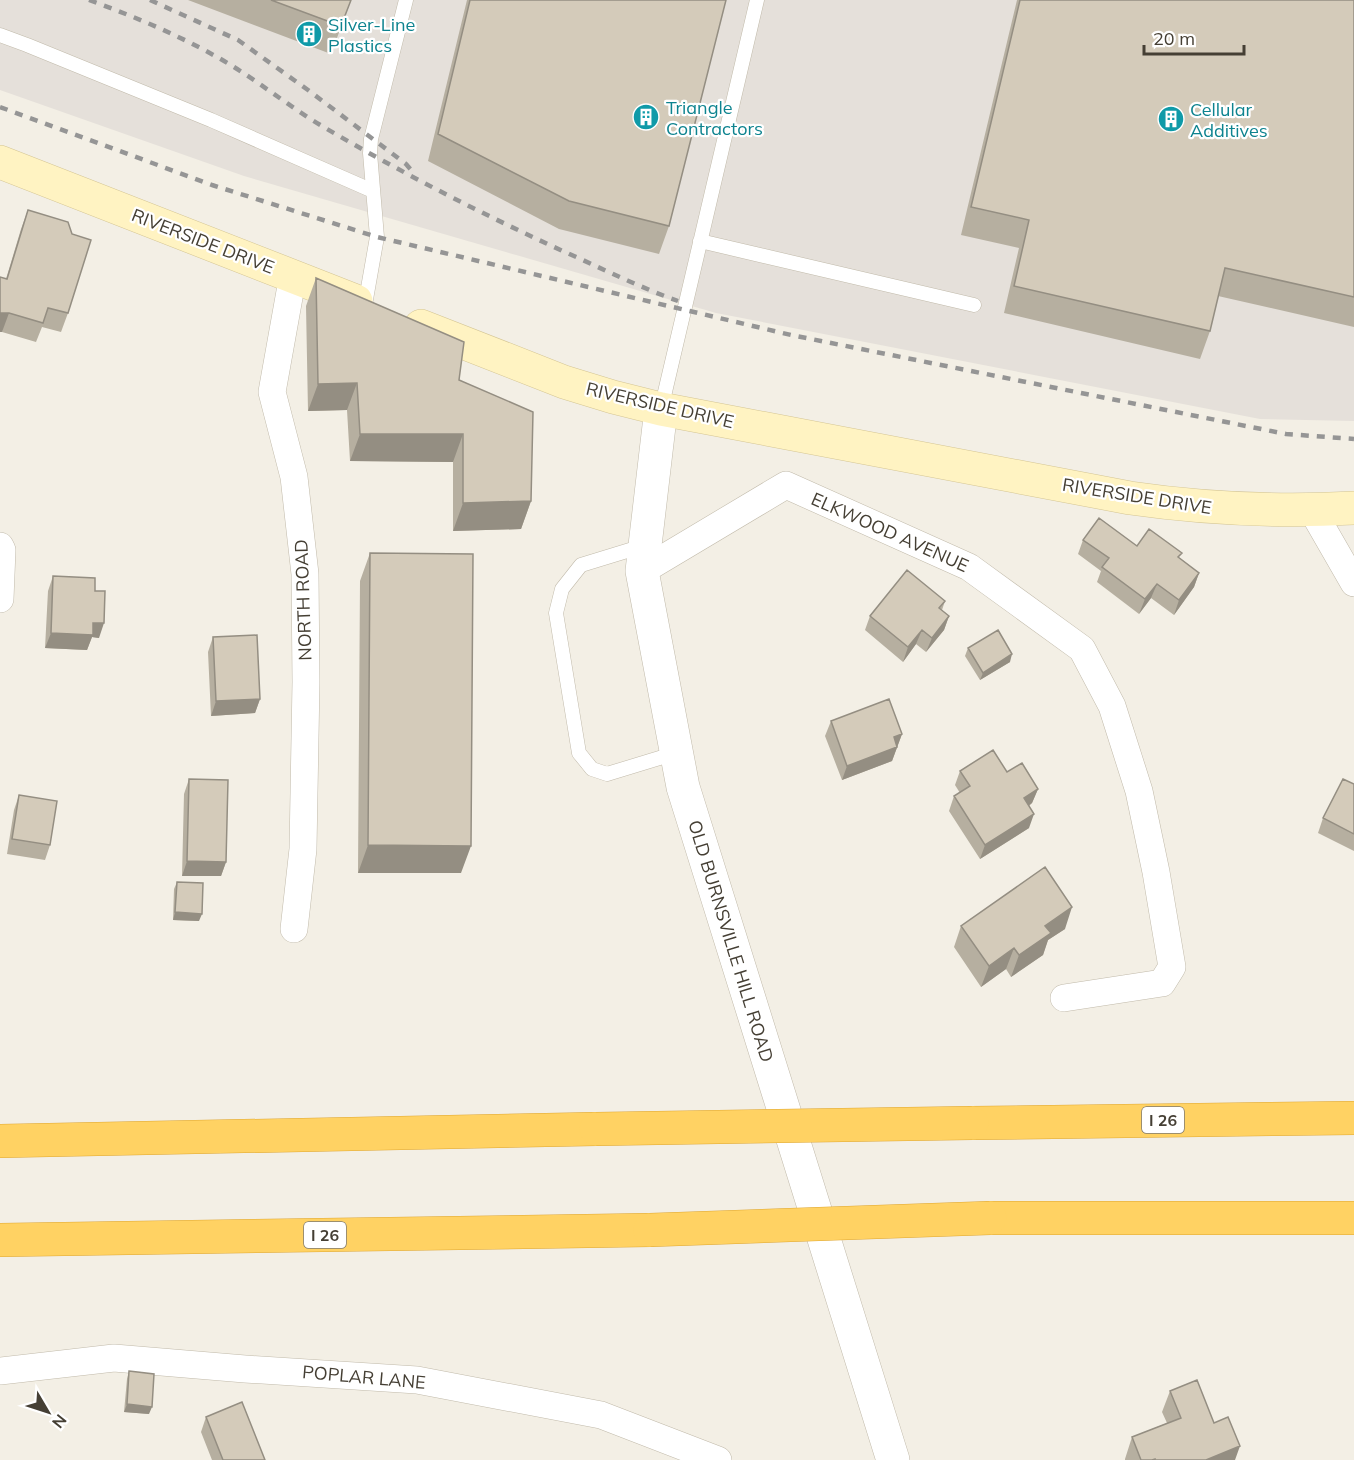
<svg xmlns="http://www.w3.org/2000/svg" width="1354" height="1460" viewBox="0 0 1354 1460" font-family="Mulish,sans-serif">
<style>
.industrial{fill:#e5e0da}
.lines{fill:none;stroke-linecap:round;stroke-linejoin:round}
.service-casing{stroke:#c1baaa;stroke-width:15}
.minor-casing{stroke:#c1baaa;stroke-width:28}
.tertiary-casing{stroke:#c1baaa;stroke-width:34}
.secondary-casing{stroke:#d4c594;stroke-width:34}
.motorway-casing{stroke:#dfa732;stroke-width:34}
.service{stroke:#fff;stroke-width:14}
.minor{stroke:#fff;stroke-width:27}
.tertiary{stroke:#fff;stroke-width:33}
.secondary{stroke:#fff3c2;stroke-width:33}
.motorway{stroke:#ffd263;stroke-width:33}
.rail{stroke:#959595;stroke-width:4.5;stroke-dasharray:8 8;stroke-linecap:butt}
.motorway-bridge-casing{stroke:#dfa732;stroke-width:34;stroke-linecap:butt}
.motorway-bridge{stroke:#ffd263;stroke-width:33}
.wall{fill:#b6afa0}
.shaded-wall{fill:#948e82}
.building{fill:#d4cbba;stroke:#948e82;stroke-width:1.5}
.labels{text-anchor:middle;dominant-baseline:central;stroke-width:4.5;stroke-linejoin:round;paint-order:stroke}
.shield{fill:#fff;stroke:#7d7971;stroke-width:1.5}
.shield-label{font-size:16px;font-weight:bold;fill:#453f34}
.culture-label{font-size:18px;fill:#0d838f;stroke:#fff;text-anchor:start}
.street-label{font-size:18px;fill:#453f34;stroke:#fff}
</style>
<rect width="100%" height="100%" fill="#f3efe5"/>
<!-- industrial -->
<path class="industrial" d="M0 0H1354V421L1260 419 716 313 244 176 0 90Z"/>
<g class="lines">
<defs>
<path id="service" d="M0 35 27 45 211 120 373 191
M700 241 974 305
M365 305 377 237 370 153 371 139 406 0
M661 409 757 0
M643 546 581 565 562 589 556 613 579 753 592 769 607 774 676 753"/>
<path id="minor" d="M293 275 272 392 294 477 305 574 306 682 303 849 294 929
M1312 510 1354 583
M0 546 2 550 0 599
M642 571 786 485 969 567 1082 649 1112 706 1139 791 1156 872 1172 967 1162 983 1064 998
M0 1371 114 1358 245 1369 417 1380 601 1415 718 1460"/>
<path id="tertiary" d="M661 409 642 571 683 787 893 1460"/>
<path id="secondary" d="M0 162 356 301
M421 326 564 382 613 397 661 409 1130 498C1206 509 1278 512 1354 508"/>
<path id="motorway" d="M972 1123 1354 1118
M0 1141 596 1129
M990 1218H1354
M0 1240 650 1230"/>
</defs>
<!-- service casing -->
<use href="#service" class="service-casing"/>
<!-- minor casing -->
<use href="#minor" class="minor-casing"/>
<!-- tertiary casing -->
<use href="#tertiary" class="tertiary-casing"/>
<!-- secondary casing -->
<use href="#secondary" class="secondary-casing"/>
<!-- motorway casing -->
<use href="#motorway" class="motorway-casing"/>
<!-- service -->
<use href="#service" class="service"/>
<!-- minor -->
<use href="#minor" class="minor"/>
<!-- tertiary -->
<use href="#tertiary" class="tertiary"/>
<!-- secondary -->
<use href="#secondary" class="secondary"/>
<!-- motorway -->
<use href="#motorway" class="motorway"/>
<!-- rail -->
<path class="rail" d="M89 0C133 16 176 34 217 57 255 78 289 107 327 129 404 174 484 215 565 252 603 269 639 287 678 301
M150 0 238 40 308 90 406 164 412 171
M0 107 212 185 377 237 791 335 1286 434 1354 439"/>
<defs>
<path id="motorway-bridge" d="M596 1129 972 1123
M650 1230 990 1218"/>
</defs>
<!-- motorway-bridge casing -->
<use href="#motorway-bridge" class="motorway-bridge-casing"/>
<!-- motorway-bridge -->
<use href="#motorway-bridge" class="motorway-bridge"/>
</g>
<!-- wall -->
<path class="wall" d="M188 0H351L331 54Z
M467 0H726L669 226 659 254 559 229 428 161Z
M1017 0H1354V327L1218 296 1210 331 1200 359 1004 313 1019 248 961 235Z
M28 210 68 313 61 332 42 327 36 342 2 332 6 279 21 229Z
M316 278 459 380 531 501 521 529 453 531V462L350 461 347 410 308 411 306 306Z
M1083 540 1137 546 1180 558 1199 573 1194 587 1174 615 1151 598 1139 614 1097 582 1101 571 1078 554Z
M370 553 461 873H358L360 581Z
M53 576 95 591 99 638 92 637 87 650 45 648 48 591Z
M945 601 942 610 949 616 944 630 926 652 916 644 903 662 865 630 870 616Z
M213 637 260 699 255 713 211 716 208 652Z
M968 648 1010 662 980 680 965 656Z
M831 721 902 734 892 761 842 780 825 736Z
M960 771 1007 772 1038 789 1032 803 1029 806V828L980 859 949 811 954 796 960 793 955 785Z
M189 779 226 862 221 876H182L184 794Z
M1354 784V851L1318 833 1323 818Z
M19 795 50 845 45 860 7 854 14 810Z
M177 882 199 921 173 920 174 889Z
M961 926 1065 929 1048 940 1043 955 1011 977 1006 969 981 987 954 947Z
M129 1371 149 1414 124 1412 127 1379Z
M1170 1391 1214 1423 1235 1460H1125V1459L1132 1437 1167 1423 1162 1412Z
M206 1417 265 1460H212L201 1432Z"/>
<!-- shaded-wall -->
<path class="shaded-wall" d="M0 313H9L2 332H0Z
M357 383 347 410 308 411 318 384Z
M360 434H463L453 462 350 461Z
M531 501 521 529 453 531 463 503Z
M1199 573 1194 587 1174 615 1179 600Z
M1157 584 1151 598 1139 614 1145 599Z
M949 616 944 630 926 652 932 638Z
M93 623H104L99 638 92 637 87 650 45 648 51 633Z
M922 630 916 644 903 662 908 647Z
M1012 654 1010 662 980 680 983 673Z
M260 699 255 713 211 716 216 701Z
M902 734 892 761 842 780 847 766 894 737Z
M1038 789 1032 803 1019 812 1024 798Z
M1034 814 1029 828 980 859 985 845Z
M368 845 471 846 461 873H358Z
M187 861 226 862 221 876H182Z
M1072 907 1065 929 1048 940 1043 955 1011 977 1019 955 1045 926Z
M175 912 202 914 199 921 173 920Z
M1014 948 1006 969 981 987 989 966Z
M127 1404 152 1407 149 1414 124 1412Z
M1240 1446 1235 1460H1206Z"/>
<!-- building -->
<path class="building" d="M271 0H351L341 26Z
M470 0H726L669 226 569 201 438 134Z
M1020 0H1354V297L1225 268 1210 331 1014 286 1029 220 971 207Z
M28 210 68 222 72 234 91 240 68 313 48 308 43 323 9 313H0V277L7 279Z
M316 278 464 342 459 380 533 412 531 501 463 503V434H360L357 383 318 384Z
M1099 518 1137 546 1149 529 1182 553 1178 557 1199 573 1179 600 1157 584 1145 599 1102 567 1109 558 1083 540Z
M370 553 473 554 471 846 368 845Z
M907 570 945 601 939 608 949 616 932 638 922 630 908 647 870 616Z
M53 576 95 578V591H105L104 623H93V635L51 633Z
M998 630 1012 654 983 673 968 648Z
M257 635 260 699 216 701 213 637Z
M889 699 902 734 894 737 897 747 847 766 831 721Z
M993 750 1007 772 1022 763 1038 789 1024 798 1034 814 985 845 954 796 970 786 960 771Z
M189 779 228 780 226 862 187 861Z
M1343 779 1354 784V834L1323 818Z
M19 795 57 801 50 845 12 839Z
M1045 867 1072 907 1045 926 1051 933 1019 955 1014 948 989 966 961 926Z
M177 882 203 883 202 914 175 912Z
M129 1371 154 1374 152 1407 127 1404Z
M1197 1380 1214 1423 1228 1417 1240 1446 1206 1460H1155V1459L1152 1460H1141L1132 1437 1181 1418 1170 1391Z
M242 1402 265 1460H223L206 1417Z"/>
<!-- icons -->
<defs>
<symbol id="building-disc" viewBox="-11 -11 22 22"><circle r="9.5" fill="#0f9aa8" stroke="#fff"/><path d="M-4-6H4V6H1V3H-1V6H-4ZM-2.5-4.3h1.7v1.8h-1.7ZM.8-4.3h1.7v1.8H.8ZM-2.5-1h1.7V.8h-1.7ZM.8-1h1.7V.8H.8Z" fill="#fff"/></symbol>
</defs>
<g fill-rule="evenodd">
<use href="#building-disc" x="294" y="19" width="30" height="30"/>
<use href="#building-disc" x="631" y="102" width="30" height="30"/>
<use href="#building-disc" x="1156" y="104" width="30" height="30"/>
</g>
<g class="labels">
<!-- shield labels -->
<g class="shield">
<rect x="1142" y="1107" width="42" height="26" rx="4.5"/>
<rect x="304" y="1222" width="42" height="26" rx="4.5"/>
</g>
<g class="shield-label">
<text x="1163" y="1120">I 26</text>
<text x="325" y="1235">I 26</text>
</g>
<!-- culture labels -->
<g class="culture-label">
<text x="328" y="24">Silver-Line<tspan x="328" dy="21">Plastics</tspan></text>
<text x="666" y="107">Triangle<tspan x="666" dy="21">Contractors</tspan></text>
<text x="1190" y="109">Cellular<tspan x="1190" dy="21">Additives</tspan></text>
</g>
<!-- street labels -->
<g class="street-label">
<text transform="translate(203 241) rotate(21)">RIVERSIDE DRIVE</text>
<text transform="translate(660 405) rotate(13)">RIVERSIDE DRIVE</text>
<text transform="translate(1137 496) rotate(9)">RIVERSIDE DRIVE</text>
<text transform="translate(890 532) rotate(24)">ELKWOOD AVENUE</text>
<text transform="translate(303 600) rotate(-92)">NORTH ROAD</text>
<text transform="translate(731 941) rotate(73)">OLD BURNSVILLE HILL ROAD</text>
<text transform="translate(364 1377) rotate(5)">POPLAR LANE</text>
</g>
</g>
<!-- north arrow -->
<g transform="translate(48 1412) rotate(129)" stroke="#ffffff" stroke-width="4.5" paint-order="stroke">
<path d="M0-4.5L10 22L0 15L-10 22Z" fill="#453f34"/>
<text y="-9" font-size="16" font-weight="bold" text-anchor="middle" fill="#453f34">N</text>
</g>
<!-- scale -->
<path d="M1144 45v9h100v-9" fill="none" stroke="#453f34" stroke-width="3"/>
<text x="1153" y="45" font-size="18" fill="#453f34" stroke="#ffffff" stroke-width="4.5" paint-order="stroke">20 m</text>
</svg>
